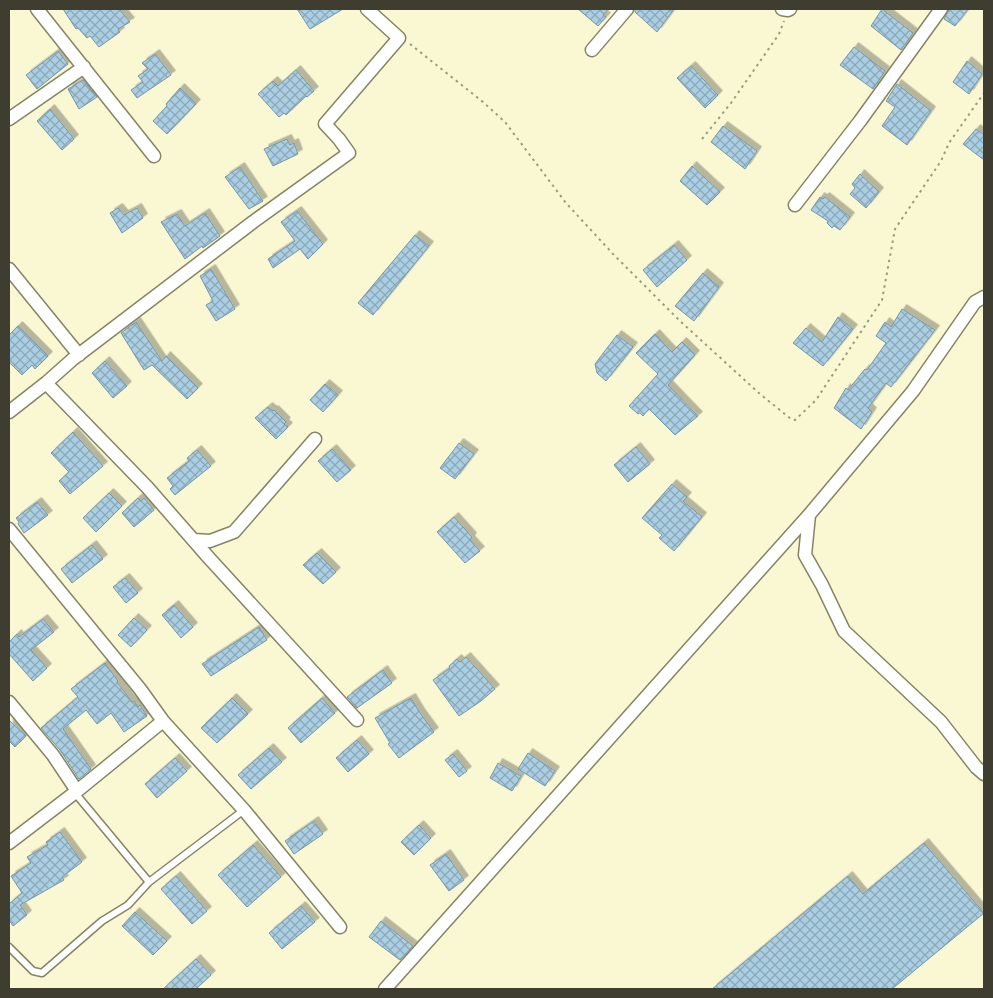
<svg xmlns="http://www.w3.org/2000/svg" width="993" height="998" viewBox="0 0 993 998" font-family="'Nunito Sans',sans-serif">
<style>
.building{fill:url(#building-cross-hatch);stroke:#7597aa;filter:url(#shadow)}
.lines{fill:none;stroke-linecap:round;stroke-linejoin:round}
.service-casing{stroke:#868463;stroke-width:9}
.minor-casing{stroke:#868463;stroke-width:15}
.path{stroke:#9c9b81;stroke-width:2;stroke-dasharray:2.5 4;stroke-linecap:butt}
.service{stroke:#fff;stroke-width:6}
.minor{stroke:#fff;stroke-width:12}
</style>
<defs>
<pattern id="building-cross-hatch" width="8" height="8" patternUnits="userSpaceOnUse" patternTransform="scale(1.25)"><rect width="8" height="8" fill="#aacee2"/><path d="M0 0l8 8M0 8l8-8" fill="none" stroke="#8ca8b8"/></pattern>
<filter id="shadow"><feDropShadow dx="4.5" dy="-4.5" stdDeviation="0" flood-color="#0004"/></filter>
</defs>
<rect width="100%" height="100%" fill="#faf8d3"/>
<!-- building -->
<path class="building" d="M63 9H119L130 22 118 29 120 32 99 47 90 36 87 38 78 28 76 29Z
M297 9H343L310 29Z
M578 9H608L603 15 606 17 598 26Z
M635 9H674L657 32 635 12Z
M882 9 913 33 901 50 871 26Z
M949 9H968L955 26 944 19Z
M854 47 885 71 873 89 840 65Z
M58 51 68 64 37 89 26 75Z
M155 54 171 75 137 98 131 90 143 82 138 76 148 69 142 63Z
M967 61 982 74 969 94 953 82Z
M691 66 718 95 705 108 677 78Z
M296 70 314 91 307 97 306 96 286 115 284 113 279 117 258 94 273 81 278 86Z
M83 80 97 97 79 109 68 89Z
M897 84 931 111 907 145 882 126 895 107 886 101Z
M180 88 196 104 167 134 153 121 167 106 166 104Z
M50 109 74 139 62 150 37 121Z
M723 126 757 151 745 169 711 142Z
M976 129 984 135V160L963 144Z
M287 139 290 145 294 143 298 154 273 166 264 149Z
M692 166 720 192 707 205 680 181Z
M240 167 263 201 249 209 225 177Z
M860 174 879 192 866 208 850 194 855 188 852 184Z
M820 197 823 199 825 197 850 217 840 230 834 226 832 228 827 223 828 221 811 210Z
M118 208 124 215 137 208 143 218 122 233 110 213Z
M297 211 323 244 308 259 300 249 273 268 268 259 295 241 281 222Z
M205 213 220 236 203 248 202 246 185 259 161 222 177 214 185 226Z
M415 235 429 246 373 315 358 303Z
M674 245 687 260 657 287 643 270Z
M211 269 235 309 216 321 206 305 213 301 200 276Z
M703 273 719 287 694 321 675 306Z
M902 309 935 330 891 387 886 383 868 408 872 412 861 429 834 408 846 388 848 390 865 369 867 370 886 343 876 336 885 322 891 327Z
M838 317 853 329 823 366 793 343 806 328 822 342Z
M136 322 162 361 166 356 198 388 187 399 152 365 144 370 121 333Z
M18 326 48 356 35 369 32 365 22 375 9 362V335Z
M655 334 672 352 682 342 695 355 668 385 698 416 675 435 649 409 643 416 640 413 638 414 629 406 658 374 636 353Z
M617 335 633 347 606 381 597 373 595 364Z
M105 361 127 386 113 398 92 373Z
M325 384 338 395 323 412 310 400Z
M268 407 273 411 274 410 286 422 284 424 288 427 276 439 255 418Z
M73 432 103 466 70 494 59 481 69 472 51 453Z
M459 443 474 454 455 479 440 468Z
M636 447 650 464 628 482 614 465Z
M332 449 351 470 337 482 318 461Z
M197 450 211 466 175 495 170 489 173 486 167 478 189 461 187 458Z
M672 484 687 497 683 501 702 517 674 551 659 538 662 535 642 518Z
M109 493 122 506 96 532 83 518Z
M138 498 141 501 144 498 154 510 134 527 122 513Z
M37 502 48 515 24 533 18 524 19 522 16 518Z
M454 517 472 537 470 540 480 551 465 563 437 532Z
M92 545 103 559 72 583 61 569Z
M317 553 336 572 323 584 303 565Z
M125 578 138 593 126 603 113 587Z
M174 605 193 627 181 638 162 615Z
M134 618 147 630 131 647 118 635Z
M43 619 54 632 31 650 47 668 33 681 9 654V642L17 634 19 637Z
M259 627 267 640 211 676 202 664Z
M466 657 495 689 481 701 459 716 433 680 450 668 449 666 457 659 460 662Z
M105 663 118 681 117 682 132 702 134 701 138 707 140 705 147 716 124 732 111 713 97 724 86 710 63 729 91 769 79 779 60 750 41 728 78 697 71 689Z
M383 670 392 683 357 708 347 697Z
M232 698 248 714 217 743 201 728Z
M322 698 335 713 301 743 288 728Z
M411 698 420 713 434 732 399 758 388 744 390 743 375 718Z
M9 720 26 736 15 747 9 741Z
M357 740 369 754 348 772 336 758Z
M269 748 282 762 251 789 238 775Z
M528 753 555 771 545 786 518 769Z
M453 754 467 771 459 777 445 760Z
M175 758 187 771 157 798 145 784Z
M498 763 521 776 512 791 490 778Z
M314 821 323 834 294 854 285 841Z
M419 825 431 838 414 855 401 842Z
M60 832 82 862 62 877 64 880 20 905 27 915 13 926 9 920V904L22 893 11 876 31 863 27 857 48 845 46 842Z
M924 843 984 913 892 989H712L848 876 863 894Z
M253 845 281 877 247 907 218 875Z
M446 854 464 880 449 891 430 865Z
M176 876 207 911 192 924 161 889Z
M301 906 315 922 282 949 269 933Z
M135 912 167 941 153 955 122 926Z
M381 921 413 946 400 960 369 937Z
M196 959 211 975 196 989H163Z"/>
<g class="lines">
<defs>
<path id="service" d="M75 793 149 882
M9 947 33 971 42 973 102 921 128 905 149 882 244 810"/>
<path id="minor" d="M37 9 154 156
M782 9 788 10 790 9
M592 50 627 9
M9 119 84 67
M795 205 860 121 941 9
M9 269 79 355
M984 297 975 302 913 391 809 515 805 555 822 585 844 631 941 722 976 767 984 774
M46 383 147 487 209 558 357 720
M9 412 46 383 73 359 253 222 349 153 339 139 325 124 399 38 367 9
M9 529 140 689 163 721 244 810 340 927
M194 540 210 541 234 532 315 439
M9 702 53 755 77 791 163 721
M9 843 77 791
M385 989 809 515"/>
</defs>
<!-- service casing -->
<use href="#service" class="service-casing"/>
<!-- minor casing -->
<use href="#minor" class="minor-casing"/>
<!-- path -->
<path class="path" d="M410 44 483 102 505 122 566 203 614 255 680 321 760 394 791 419 795 420 816 400 882 300 895 229 941 161 949 143 984 93
M702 139 731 103 779 34 784 21"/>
<!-- service -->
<use href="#service" class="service"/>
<!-- minor -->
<use href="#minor" class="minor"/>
</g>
<!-- border -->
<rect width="993" height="998" fill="none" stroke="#3e3d2f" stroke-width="20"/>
</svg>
